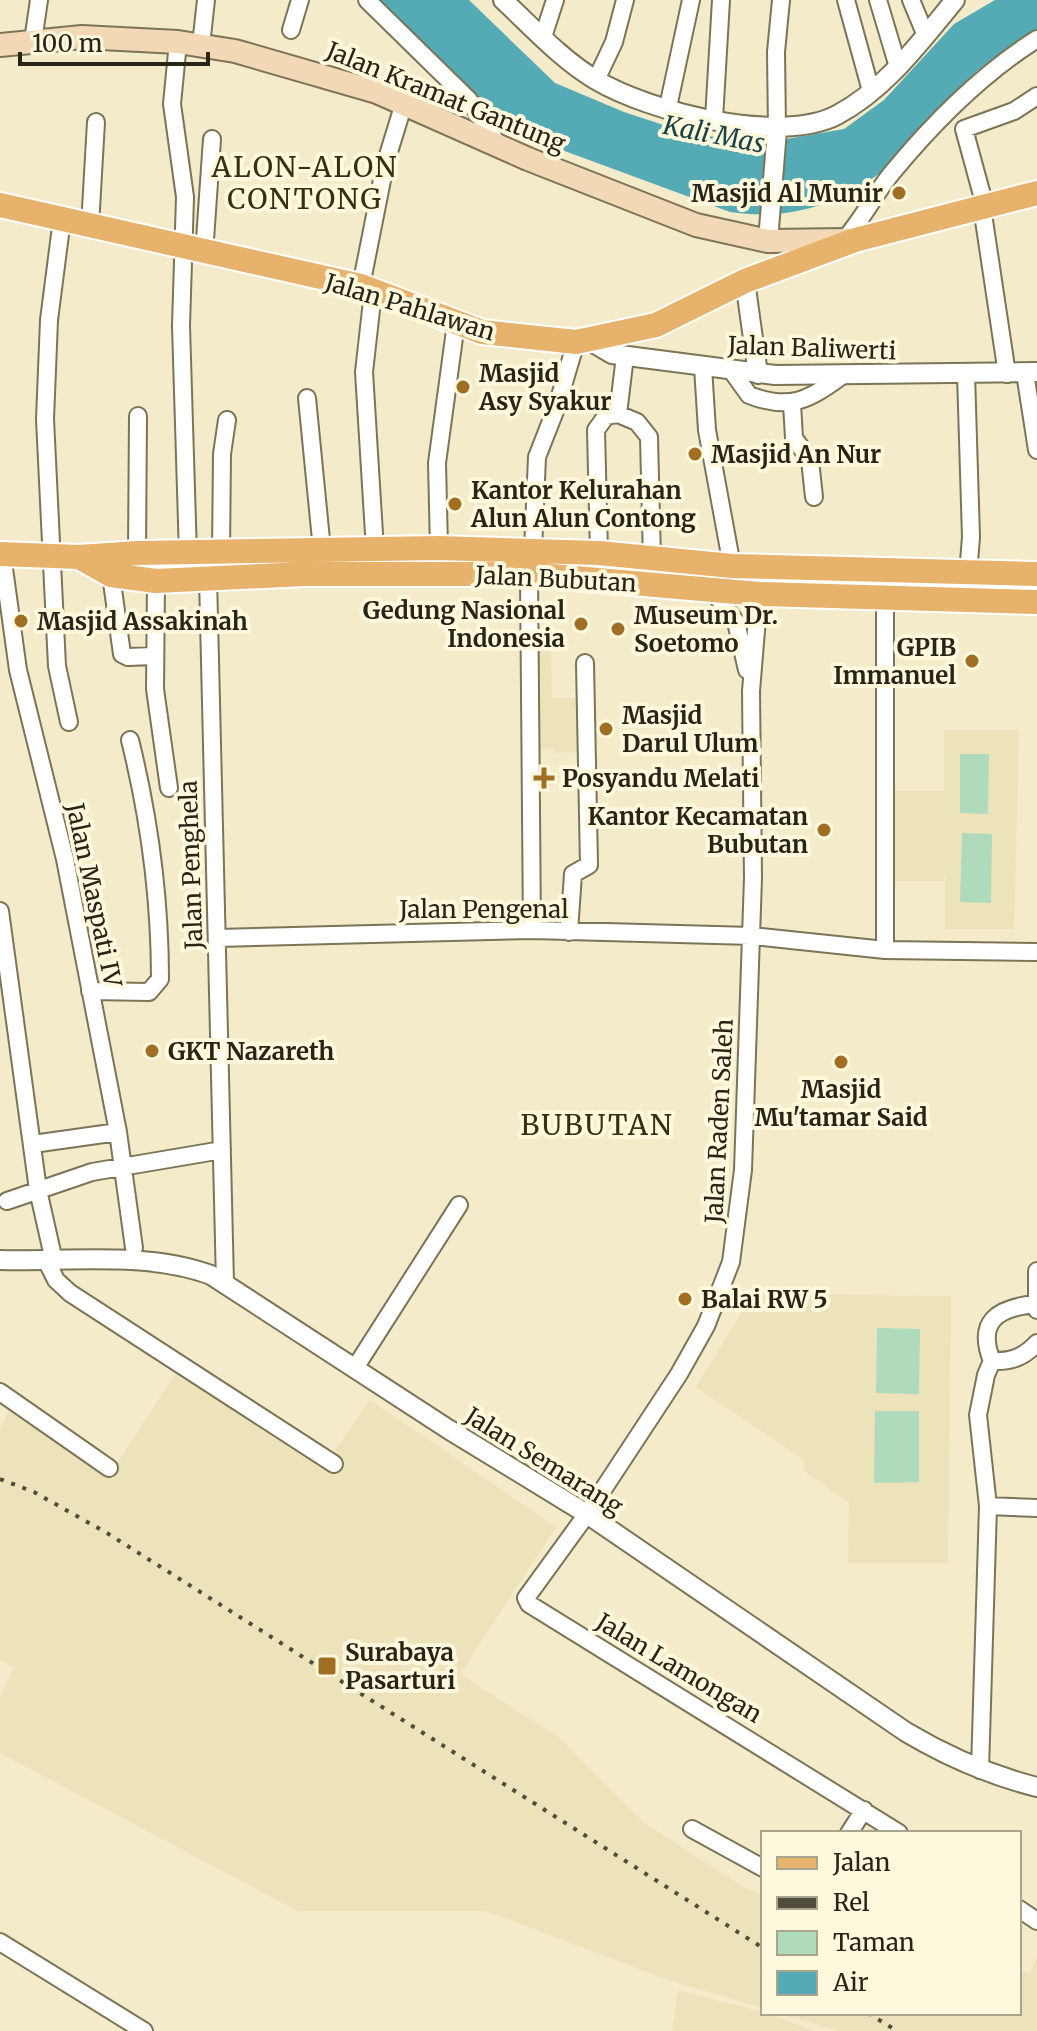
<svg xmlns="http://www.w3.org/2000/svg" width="1037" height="2031" viewBox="0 0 1037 2031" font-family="Merriweather,serif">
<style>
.built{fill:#ede3ba}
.green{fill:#afdabc}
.water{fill:#54abb5}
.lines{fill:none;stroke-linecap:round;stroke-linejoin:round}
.minor-casing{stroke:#7c7457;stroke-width:20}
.tertiary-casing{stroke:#7c7457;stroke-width:22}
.secondary-casing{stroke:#7c7457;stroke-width:26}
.primary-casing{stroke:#fff;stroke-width:28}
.minor{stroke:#fff;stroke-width:16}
.tertiary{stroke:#fff;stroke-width:18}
.secondary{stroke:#f3d8b6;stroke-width:22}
.primary{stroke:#e7b26c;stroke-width:24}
.rail{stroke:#514d3c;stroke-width:4;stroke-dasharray:4 8;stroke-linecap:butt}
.poi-dot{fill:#a06f24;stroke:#fef8dd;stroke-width:3}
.labels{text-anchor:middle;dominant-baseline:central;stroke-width:8;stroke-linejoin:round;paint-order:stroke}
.street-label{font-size:24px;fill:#282518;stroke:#fef8dd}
.poi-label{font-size:24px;font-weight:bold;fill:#282518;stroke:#fef8dd;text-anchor:start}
.water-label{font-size:26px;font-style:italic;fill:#194246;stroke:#fef8dd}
.quarter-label{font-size:28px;letter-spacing:2px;fill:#362f14;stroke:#fef8dd}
</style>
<rect width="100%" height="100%" fill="#f3ebca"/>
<!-- built -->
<path class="built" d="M551 642 552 698H579L581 752 554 753 553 749 528 748V643Z
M944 730H1019L1014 929H945V868L944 881H889L888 791H944Z
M753 1294 951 1296 948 1563H848L849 1503 804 1471V1460L696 1387Z
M177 1371 322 1469 370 1400 556 1527 460 1674 560 1738 643 1822 745 1888 763 1894V2008L671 1981 486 1911H298L0 1753V1697L14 1668 0 1660V1429L10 1409 109 1476Z
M1037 1957V2031H839L778 2013H1019V1970L1030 1973Z
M678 1990 763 2012 814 2031H672Z"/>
<!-- green -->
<path class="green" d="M960 754H989L988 814 960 813Z
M962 833 992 834 991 903 960 902Z
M877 1328 920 1329 919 1394 876 1393Z
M875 1411H919V1482L874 1483Z"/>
<!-- water -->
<path class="water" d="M379 0H469L555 83 624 112 685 132 758 144 844 129 884 100 954 24 995 0H1037V31C1012 44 982 64 963 84 949 99 939 118 925 133 870 190 811 224 730 212L543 143 486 105Z"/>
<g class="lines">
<defs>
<path id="minor" d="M367 0 469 100 499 146
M846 0 871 91
M878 0 898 67
M911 0 926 36
M291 30 300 0
M543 37 555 0
M33 41 39 0
M178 42 172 104 185 197 181 326 188 555
M201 45 206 0
M596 80 614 42 625 0
M668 107 691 0
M714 119 721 0
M777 130 776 52 781 0
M985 206 964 129 1014 111 1037 96
M982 207 1007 374
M62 219 49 320 45 419 57 666 69 722
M90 226 96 122
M844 240C862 220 874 195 891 174 933 123 980 75 1037 39
M204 254 212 139
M361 286 385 165 404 103
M373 292 364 372 375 550
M703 367 707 430 732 566
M731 370 749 395C790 411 809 400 843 375
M1025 373 1037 450
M966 374 971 537 968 574
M307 398 322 550
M792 404 794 438 810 460 814 497
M618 414 637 422 649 437 652 560
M618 414 625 356
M439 548 437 463 456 323
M533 550 537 457 557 406 576 342
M137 553 138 416
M599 553 596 430 606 416 618 414
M2 554 18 670 65 859 118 1132 134 1248
M221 554 222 454 227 420
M529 574 532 930
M111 575 122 654 128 657 153 656
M208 578 225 1283
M156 581 155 689 169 788
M711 589 736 622 747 670
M759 594 751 691 753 878 743 1170 731 1262 706 1326 679 1374 587 1514 526 1598 529 1604 899 1833
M0 911 38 1190 54 1261
M569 932 573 874 589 865 585 663
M218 938 532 930 752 936 885 950 1037 952
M885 950V598
M90 991 149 992 160 979C160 900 149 817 130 740
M33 1144 118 1132
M7 1201 92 1172 222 1150
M47 1262 56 1280 70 1293 334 1464
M1037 1271V1310
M992 1361C1011 1362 1024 1357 1037 1343
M355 1368 459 1205
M0 1392 109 1468
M988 1506 1037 1508
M980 1770 988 1506 978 1415 986 1375 992 1361C976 1321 998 1308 1035 1304
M692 1829 763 1868
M849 1833 864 1810
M1019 1909 1037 1921
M0 1942 144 2031"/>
<path id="tertiary" d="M503 0C532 27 562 60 596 80 650 112 780 145 837 115 886 89 921 41 955 0
M768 241 777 130
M745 281 758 374
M590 341 612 354 775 375 1037 372
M0 1260C68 1262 146 1251 211 1275L448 1429 587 1514 906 1732C948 1757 989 1775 1037 1787"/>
<path id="secondary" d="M0 45 82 37 178 42 235 51 377 92 528 159 696 225 768 241 847 240"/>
<path id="primary" d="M0 205 361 286 482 332 576 342 656 325 745 281 855 240 1037 193
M0 554 79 557 111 575 156 581 304 574H529L759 594 1037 602
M79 557 137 553 439 548 599 553 732 566 1037 574"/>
</defs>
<!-- minor casing -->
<use href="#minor" class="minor-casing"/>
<!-- tertiary casing -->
<use href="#tertiary" class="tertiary-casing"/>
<!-- secondary casing -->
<use href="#secondary" class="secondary-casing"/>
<!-- primary casing -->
<use href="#primary" class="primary-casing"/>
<!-- minor -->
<use href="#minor" class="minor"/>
<!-- tertiary -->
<use href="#tertiary" class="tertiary"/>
<!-- secondary -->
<use href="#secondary" class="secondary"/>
<!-- primary -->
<use href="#primary" class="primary"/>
<!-- rail -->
<path class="rail" d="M0 1479 34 1492 107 1533 763 1948
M868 2013 897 2031"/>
</g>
<!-- markers -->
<g class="poi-dot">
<circle cx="899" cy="193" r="8"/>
<circle cx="463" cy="387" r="8"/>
<circle cx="695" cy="454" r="8"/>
<circle cx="455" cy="504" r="8"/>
<circle cx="21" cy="621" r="8"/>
<circle cx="581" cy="624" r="8"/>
<circle cx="618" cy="629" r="8"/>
<circle cx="972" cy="661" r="8"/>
<circle cx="606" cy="729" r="8"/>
<path d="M540 766h8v8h8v8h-8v8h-8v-8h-8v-8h8z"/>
<circle cx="824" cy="830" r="8"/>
<circle cx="152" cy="1051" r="8"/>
<circle cx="841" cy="1062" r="8"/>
<circle cx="685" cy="1299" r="8"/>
<rect x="317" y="1656" width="20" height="20" rx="4"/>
</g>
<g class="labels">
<!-- street labels -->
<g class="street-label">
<text transform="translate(446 97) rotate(22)">Jalan Kramat Gantung</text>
<text transform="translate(410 307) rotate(17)">Jalan Pahlawan</text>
<text transform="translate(812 348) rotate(2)">Jalan Baliwerti</text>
<text transform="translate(556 579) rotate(3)">Jalan Bubutan</text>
<text transform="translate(191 865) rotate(-92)">Jalan Penghela</text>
<text transform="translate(94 895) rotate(78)">Jalan Maspati IV</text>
<text x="484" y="909">Jalan Pengenal</text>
<text transform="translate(719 1121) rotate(-87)">Jalan Raden Saleh</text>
<text transform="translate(544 1461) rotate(32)">Jalan Semarang</text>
<text transform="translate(679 1668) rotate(31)">Jalan Lamongan</text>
</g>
<!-- poi labels -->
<g class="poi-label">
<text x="883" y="193" text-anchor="end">Masjid Al Munir</text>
<text x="479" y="373">Masjid<tspan x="479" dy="28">Asy Syakur</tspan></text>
<text x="711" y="454">Masjid An Nur</text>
<text x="471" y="490">Kantor Kelurahan<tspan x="471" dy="28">Alun Alun Contong</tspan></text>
<text x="565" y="610" text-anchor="end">Gedung Nasional<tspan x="565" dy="28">Indonesia</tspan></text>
<text x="634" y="615">Museum Dr.<tspan x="634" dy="28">Soetomo</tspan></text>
<text x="37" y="621">Masjid Assakinah</text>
<text x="956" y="647" text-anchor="end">GPIB<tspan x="956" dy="28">Immanuel</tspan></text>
<text x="622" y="715">Masjid<tspan x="622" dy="28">Darul Ulum</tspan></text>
<text x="562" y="778">Posyandu Melati</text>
<text x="808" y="816" text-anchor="end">Kantor Kecamatan<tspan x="808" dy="28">Bubutan</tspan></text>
<text x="168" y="1051">GKT Nazareth</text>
<text x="841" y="1089" text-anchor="middle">Masjid<tspan x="841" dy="28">Mu'tamar Said</tspan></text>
<text x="701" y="1299">Balai RW 5</text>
<text x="345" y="1652">Surabaya<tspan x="345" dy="28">Pasarturi</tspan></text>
</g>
<!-- water labels -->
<g class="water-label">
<text transform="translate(714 134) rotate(11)">Kali Mas</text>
</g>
<!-- quarter labels -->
<g class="quarter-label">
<text x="305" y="167">ALON-ALON<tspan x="305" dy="32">CONTONG</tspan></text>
<text x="597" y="1125">BUBUTAN</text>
</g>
</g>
<!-- legend -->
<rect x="761" y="1831" width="260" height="184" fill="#fef8dd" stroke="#a8a48e" stroke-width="2"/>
<rect x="777" y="1857" width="40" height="12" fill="#e7b26c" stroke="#a8a48e" stroke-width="2"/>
<text x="833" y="1871" font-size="24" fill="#282518">Jalan</text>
<rect x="777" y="1897" width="40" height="12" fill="#514d3c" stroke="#a8a48e" stroke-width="2"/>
<text x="833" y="1911" font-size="24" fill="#282518">Rel</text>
<rect x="777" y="1931" width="40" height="24" fill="#afdabc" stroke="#a8a48e" stroke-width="2"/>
<text x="833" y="1951" font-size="24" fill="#282518">Taman</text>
<rect x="777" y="1971" width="40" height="24" fill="#54abb5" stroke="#a8a48e" stroke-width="2"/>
<text x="833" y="1991" font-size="24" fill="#282518">Air</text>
<!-- scale -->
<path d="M20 52v12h188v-12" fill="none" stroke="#282518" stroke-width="4"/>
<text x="32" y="52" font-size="24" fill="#282518" stroke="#fef8dd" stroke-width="6" paint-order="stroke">100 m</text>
</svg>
